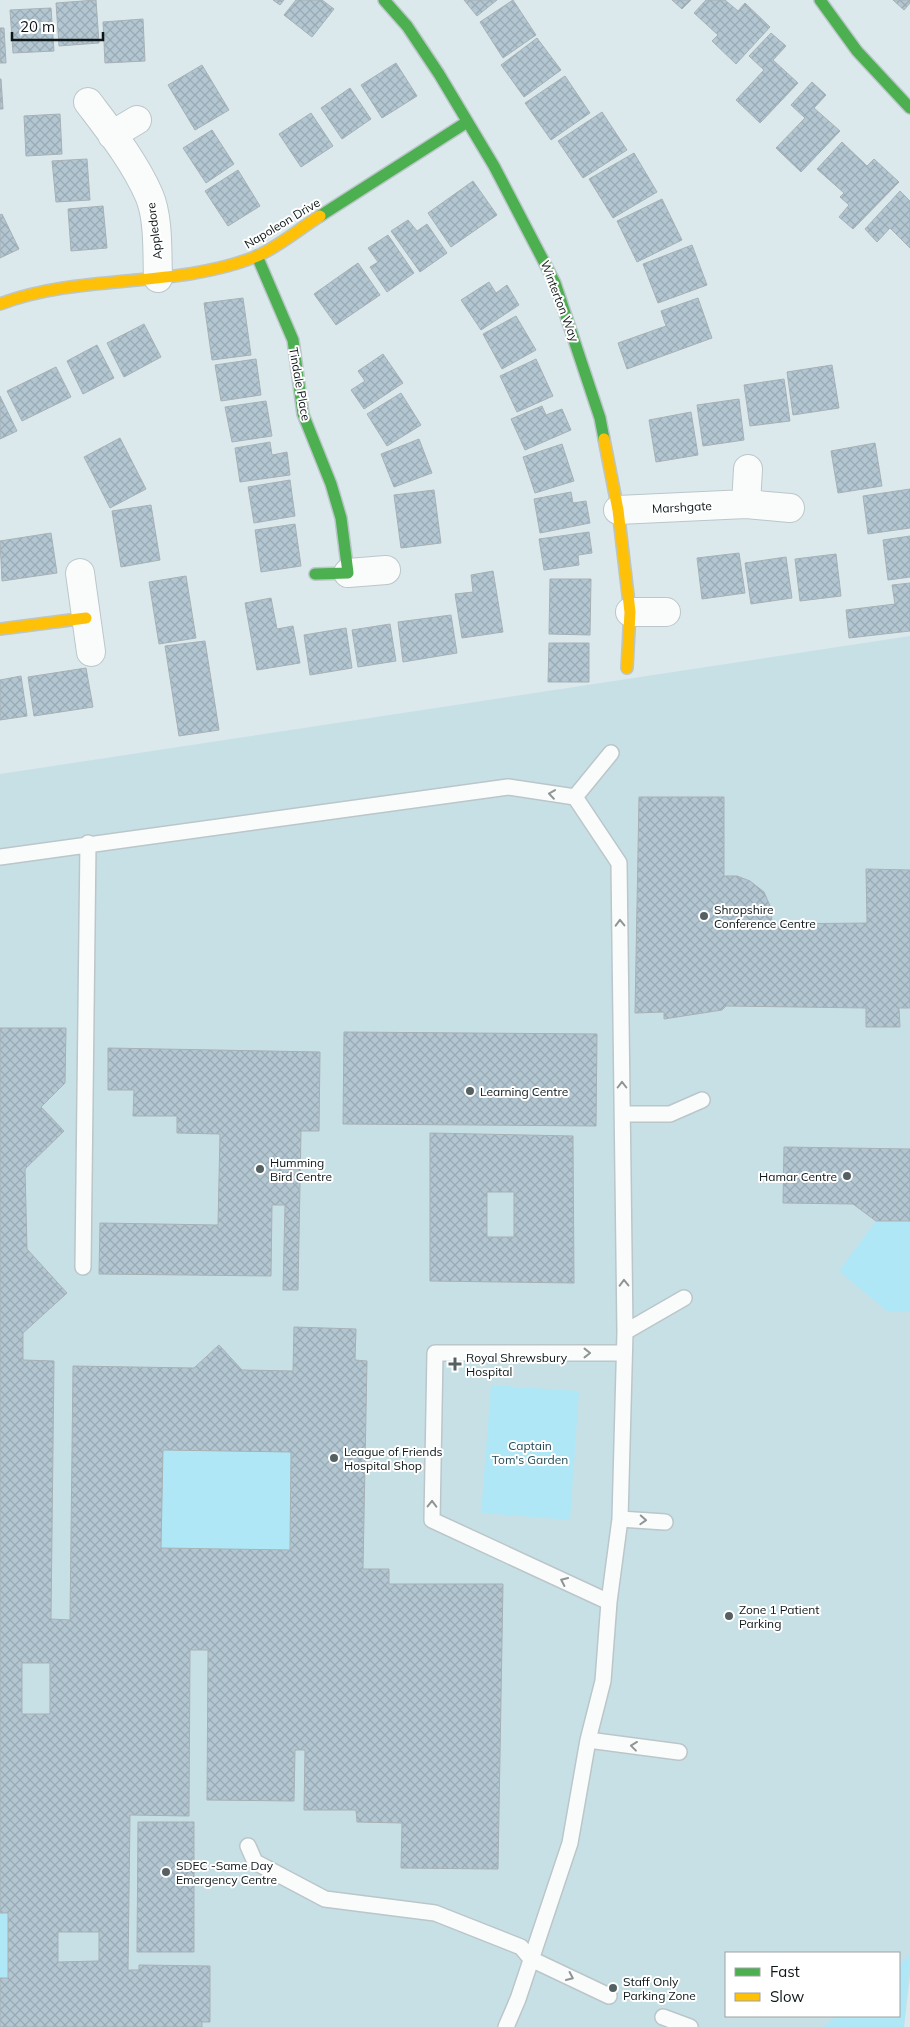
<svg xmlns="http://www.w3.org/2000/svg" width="910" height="2027" viewBox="0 0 910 2027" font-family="Mulish,sans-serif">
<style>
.built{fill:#c7e0e6;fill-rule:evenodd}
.garden{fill:#b0e7f6}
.building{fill:url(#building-cross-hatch);stroke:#a7b1b5;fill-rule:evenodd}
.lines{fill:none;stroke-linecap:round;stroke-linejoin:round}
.lane-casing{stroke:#bbc6c9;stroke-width:18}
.street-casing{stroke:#bbc6c9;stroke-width:30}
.fast-casing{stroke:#bbc6c9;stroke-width:14}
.slow-casing{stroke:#bbc6c9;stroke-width:14}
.lane{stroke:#fafcfc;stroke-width:15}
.street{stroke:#fafcfc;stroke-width:28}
.fast{stroke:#4caf50;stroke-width:11}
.slow{stroke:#ffc107;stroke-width:11}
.oneway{stroke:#8f9495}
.poi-dot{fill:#556063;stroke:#fff;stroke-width:2}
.labels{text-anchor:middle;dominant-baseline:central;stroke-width:4;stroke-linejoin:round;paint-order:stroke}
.street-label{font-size:12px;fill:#0d1618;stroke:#fff}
.poi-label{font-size:12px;fill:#0d1618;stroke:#fff;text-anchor:start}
.park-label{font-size:12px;fill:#1e4954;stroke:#fff}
</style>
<defs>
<pattern id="building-cross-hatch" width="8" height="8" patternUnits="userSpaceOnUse" patternTransform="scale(1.25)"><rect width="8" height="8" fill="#b3c7d2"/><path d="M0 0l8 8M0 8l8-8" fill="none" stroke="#99aab4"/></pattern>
</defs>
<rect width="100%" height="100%" fill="#dbe9ed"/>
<!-- built -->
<path class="built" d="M910 636V1976L904 2027H0V774ZM726 1953H899V2016H726Z"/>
<!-- garden -->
<path class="garden" d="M876 1221H910V1312L887 1311 839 1271Z
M491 1385 579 1391 570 1520 481 1513Z
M163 1450 291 1452 290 1550 161 1548Z
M0 1913H8V1978H0Z
M910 1955 904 2027H823L837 2016H899V1965Z"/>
<!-- building -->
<path class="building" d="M96 0 99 43 59 46 56 3Z
M273 0H284L280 5Z
M296 0H322L334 9 312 37 284 15Z
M464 0H497L477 16Z
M513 0 536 35 503 58 480 22Z
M672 0H691L682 9Z
M706 0H725L738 11 745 3 770 27 736 64 712 41 718 35 694 13Z
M893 0H910V3L904 10Z
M51 8 54 51 13 53 10 10Z
M143 19 145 61 105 63 103 22Z
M0 28H4L6 63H0Z
M771 33 786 46 773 60 798 83 760 123 736 100 764 70 749 56Z
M537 38 561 70 524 97 501 65Z
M396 63 417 96 382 118 361 85Z
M202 65 229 110 195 130 168 85Z
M565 76 590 113 551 140 525 103Z
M0 79H1L3 109H0Z
M812 82 826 95 814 108 840 131 801 172 776 148 805 118 791 105Z
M350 88 371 119 342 139 321 108Z
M602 112 627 150 583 178 558 141Z
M311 113 333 146 301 167 279 134Z
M60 114 62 154 26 156 24 116Z
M212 130 234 164 206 183 183 148Z
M842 142 867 166 874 159 899 182 853 229 839 217 849 205 840 197 844 193 817 169Z
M634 153 657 192 613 218 589 179Z
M87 159 90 200 56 202 52 161Z
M238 170 260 206 228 226 205 191Z
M473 181 497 215 451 247 428 213Z
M900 191 910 201V248L890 228 877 242 865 229Z
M662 199 682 240 637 262 617 221Z
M103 206 107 248 71 251 68 209Z
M2 214 19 249 0 258V215Z
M408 220 417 231 427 224 447 253 420 272 391 231Z
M388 235 414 273 387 292 370 267 378 262 368 248Z
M692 245 707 285 658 303 643 264Z
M358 263 380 295 336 325 314 294Z
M489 282 496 293 507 285 519 305 481 330 461 300Z
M243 298 251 355 212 360 204 303Z
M698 298 712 338 627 369 618 343 666 326 661 311Z
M516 316 536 350 502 369 483 334Z
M144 324 161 357 124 377 107 343Z
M97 345 114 378 83 394 67 361Z
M383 354 403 383 364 409 351 390 365 381 358 371Z
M256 359 261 395 221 401 215 365Z
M536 359 553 396 517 412 500 376Z
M832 365 839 408 793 415 787 372Z
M56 367 71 397 22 421 7 391Z
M784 379 790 421 750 426 744 385Z
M401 393 421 425 387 446 367 414Z
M0 396 17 431 0 439Z
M739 399 744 440 703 446 697 405Z
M266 401 272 436 232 442 225 407Z
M542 406 546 415 562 409 571 430 525 450 511 419Z
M691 412 698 455 656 462 649 420Z
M120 438 146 489 110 508 84 457Z
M419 439 432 473 394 487 381 454Z
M270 442 272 455 287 452 290 475 240 482 235 448Z
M875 443 882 486 838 493 831 451Z
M562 444 574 481 535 493 523 457Z
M290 480 295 516 254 523 248 487Z
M910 489V528L868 534 863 496Z
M434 490 441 543 401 548 394 495Z
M571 492 573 503 586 501 590 523 540 533 534 499Z
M151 505 160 560 121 567 112 511Z
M295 524 301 566 261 572 255 530Z
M589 532 592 553 578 555 579 565 544 570 539 539Z
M51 533 57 573 2 581 0 541Z
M910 536V577L888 580 883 540Z
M739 553 745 593 702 599 697 558Z
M836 554 841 596 800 601 795 559Z
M786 557 792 598 751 604 745 563Z
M493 571 503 632 462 638 455 594 473 592 471 575Z
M186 576 196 638 159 644 149 582Z
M550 579H591L590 635 549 634Z
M910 583V631L849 638 846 610 895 604 892 585Z
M271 598 277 629 293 626 300 663 257 670 245 603Z
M451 615 457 653 403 662 398 622Z
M390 624 396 661 358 667 352 630Z
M346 628 352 668 310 675 304 635Z
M205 641 219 730 179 736 165 646Z
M549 643H589V682H548Z
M86 668 93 707 34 716 28 677Z
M21 676 27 716 0 720V680Z
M639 797H724V876H737L750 881 764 892 771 908 772 924 867 923 866 869 910 870V1008H899L900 1027H866V1008L726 1006 722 1010 664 1019V1012L635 1013Z
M0 1028H66L65 1083 41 1107 64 1131 25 1169 27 1249 67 1293 23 1333V1360L54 1361 51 1619 70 1620 73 1366 194 1368 219 1345 242 1370 293 1371 294 1327 356 1329 355 1360 367 1361 363 1569H389V1584H503L498 1869 401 1868 402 1823 357 1822 356 1810H304L305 1750H295L294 1801 207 1800 208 1650H190L189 1816 130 1815 128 1970H139V1965L210 1966V2022H202V2027H0V1978H8V1913H0ZM163 1450 291 1452 290 1550 161 1548ZM22 1663H50V1714H22ZM58 1932H99V1961L58 1962Z
M344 1032 597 1034 596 1126 343 1124Z
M108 1048 320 1052 319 1131H301L298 1290H283L285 1205H272L271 1276 99 1274 100 1223 218 1225 220 1134 177 1133V1116H133L134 1090H108Z
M430 1133 573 1136 574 1283 430 1281ZM487 1192H514V1237H487Z
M784 1147 910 1149V1221H876L853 1204 783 1203Z
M138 1822H194V1952H137Z"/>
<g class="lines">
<defs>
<path id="lane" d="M575 797 611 753
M0 857 508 787 575 797 619 863 625 1332 620 1519 609 1602 603 1681 588 1740 570 1843 518 1999 506 2027
M623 1114H670L702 1100
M83 1267 88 843
M625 1332 684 1298
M620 1519 665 1522
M609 1602 432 1520 435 1353H624
M588 1740 679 1752
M248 1846 255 1862 325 1899 435 1913 521 1947 531 1959 609 1996
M663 2017 690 2027"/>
<path id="street" d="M88 102C110 131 134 161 149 195 159 218 157 253 158 278
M112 135 137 120
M746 504 748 469
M618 510 746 504 790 508
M80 573 91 652
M348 573 386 570
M630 612H666"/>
<path id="fast" d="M384 0 407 26 439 74 494 166 555 283 600 418 604 439
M820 0 857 51 910 108
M320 216 467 122
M257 256 293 340 303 414 331 484 341 518 348 573 315 574"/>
<path id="slow" d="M0 304C82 273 173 289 255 257 277 248 299 229 320 216
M604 439 618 510 630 612 627 668
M0 629 86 618"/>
</defs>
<!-- lane casing -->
<use href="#lane" class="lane-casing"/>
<!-- street casing -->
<use href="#street" class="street-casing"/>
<!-- fast casing -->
<use href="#fast" class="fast-casing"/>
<!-- slow casing -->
<use href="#slow" class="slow-casing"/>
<!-- lane -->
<use href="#lane" class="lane"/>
<!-- street -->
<use href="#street" class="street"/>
<!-- fast -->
<use href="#fast" class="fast"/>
<!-- slow -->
<use href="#slow" class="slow"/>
</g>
<!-- one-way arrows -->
<defs><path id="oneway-chevron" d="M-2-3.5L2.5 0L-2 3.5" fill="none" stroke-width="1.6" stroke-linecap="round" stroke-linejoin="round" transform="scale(1.25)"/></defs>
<g class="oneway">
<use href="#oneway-chevron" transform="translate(552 794) rotate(-172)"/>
<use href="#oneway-chevron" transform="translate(620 923) rotate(-91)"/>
<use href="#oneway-chevron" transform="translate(622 1085) rotate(-90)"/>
<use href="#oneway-chevron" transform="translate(624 1283) rotate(-91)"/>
<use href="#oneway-chevron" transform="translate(587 1353)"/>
<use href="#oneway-chevron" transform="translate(432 1504) rotate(-89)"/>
<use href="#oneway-chevron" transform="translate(643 1520) rotate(3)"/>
<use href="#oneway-chevron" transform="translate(564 1581) rotate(-155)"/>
<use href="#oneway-chevron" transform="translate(634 1746) rotate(-173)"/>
<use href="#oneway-chevron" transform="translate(570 1977) rotate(25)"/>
</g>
<!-- markers -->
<g class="poi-dot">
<circle cx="704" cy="916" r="5"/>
<circle cx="470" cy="1091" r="5"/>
<circle cx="260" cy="1169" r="5"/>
<circle cx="847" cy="1176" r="5"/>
<path d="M452.5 1356.5h5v5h5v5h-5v5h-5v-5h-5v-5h5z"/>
<circle cx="334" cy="1458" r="5"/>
<circle cx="729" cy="1616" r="5"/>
<circle cx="166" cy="1872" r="5"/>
<circle cx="613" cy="1988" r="5"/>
</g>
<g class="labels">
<!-- street labels -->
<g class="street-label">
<text transform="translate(282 223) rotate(-31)">Napoleon Drive</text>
<text transform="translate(154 231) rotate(-97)">Appledore</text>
<text transform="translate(560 301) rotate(69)">Winterton Way</text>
<text transform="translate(300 384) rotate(80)">Tindale Place</text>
<text transform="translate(682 507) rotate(-3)">Marshgate</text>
</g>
<!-- poi labels -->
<g class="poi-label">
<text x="714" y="909">Shropshire<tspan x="714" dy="14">Conference Centre</tspan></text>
<text x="480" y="1091">Learning Centre</text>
<text x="270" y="1162">Humming<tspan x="270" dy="14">Bird Centre</tspan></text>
<text x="837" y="1176" text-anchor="end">Hamar Centre</text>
<text x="466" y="1357">Royal Shrewsbury<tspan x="466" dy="14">Hospital</tspan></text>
<text x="344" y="1451">League of Friends<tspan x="344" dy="14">Hospital Shop</tspan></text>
<text x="739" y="1609">Zone 1 Patient<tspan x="739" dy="14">Parking</tspan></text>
<text x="176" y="1865">SDEC -Same Day<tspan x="176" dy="14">Emergency Centre</tspan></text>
<text x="623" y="1981">Staff Only<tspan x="623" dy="14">Parking Zone</tspan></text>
</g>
<!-- park labels -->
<g class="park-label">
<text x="530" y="1445">Captain<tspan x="530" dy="14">Tom's Garden</tspan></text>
</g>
</g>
<!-- legend -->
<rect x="725" y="1952" width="175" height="65" fill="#ffffff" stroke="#9ea2a3"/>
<rect x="735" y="1968" width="25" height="8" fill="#4caf50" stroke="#9ea2a3"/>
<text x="770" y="1977" font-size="15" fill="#0d1618">Fast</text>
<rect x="735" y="1993" width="25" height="8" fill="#ffc107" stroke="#9ea2a3"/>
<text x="770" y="2002" font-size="15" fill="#0d1618">Slow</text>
<!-- scale -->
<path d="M12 32v8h91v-8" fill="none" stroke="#0d1618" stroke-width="2.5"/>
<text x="20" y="32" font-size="15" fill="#0d1618" stroke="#ffffff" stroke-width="4" paint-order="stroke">20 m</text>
</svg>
